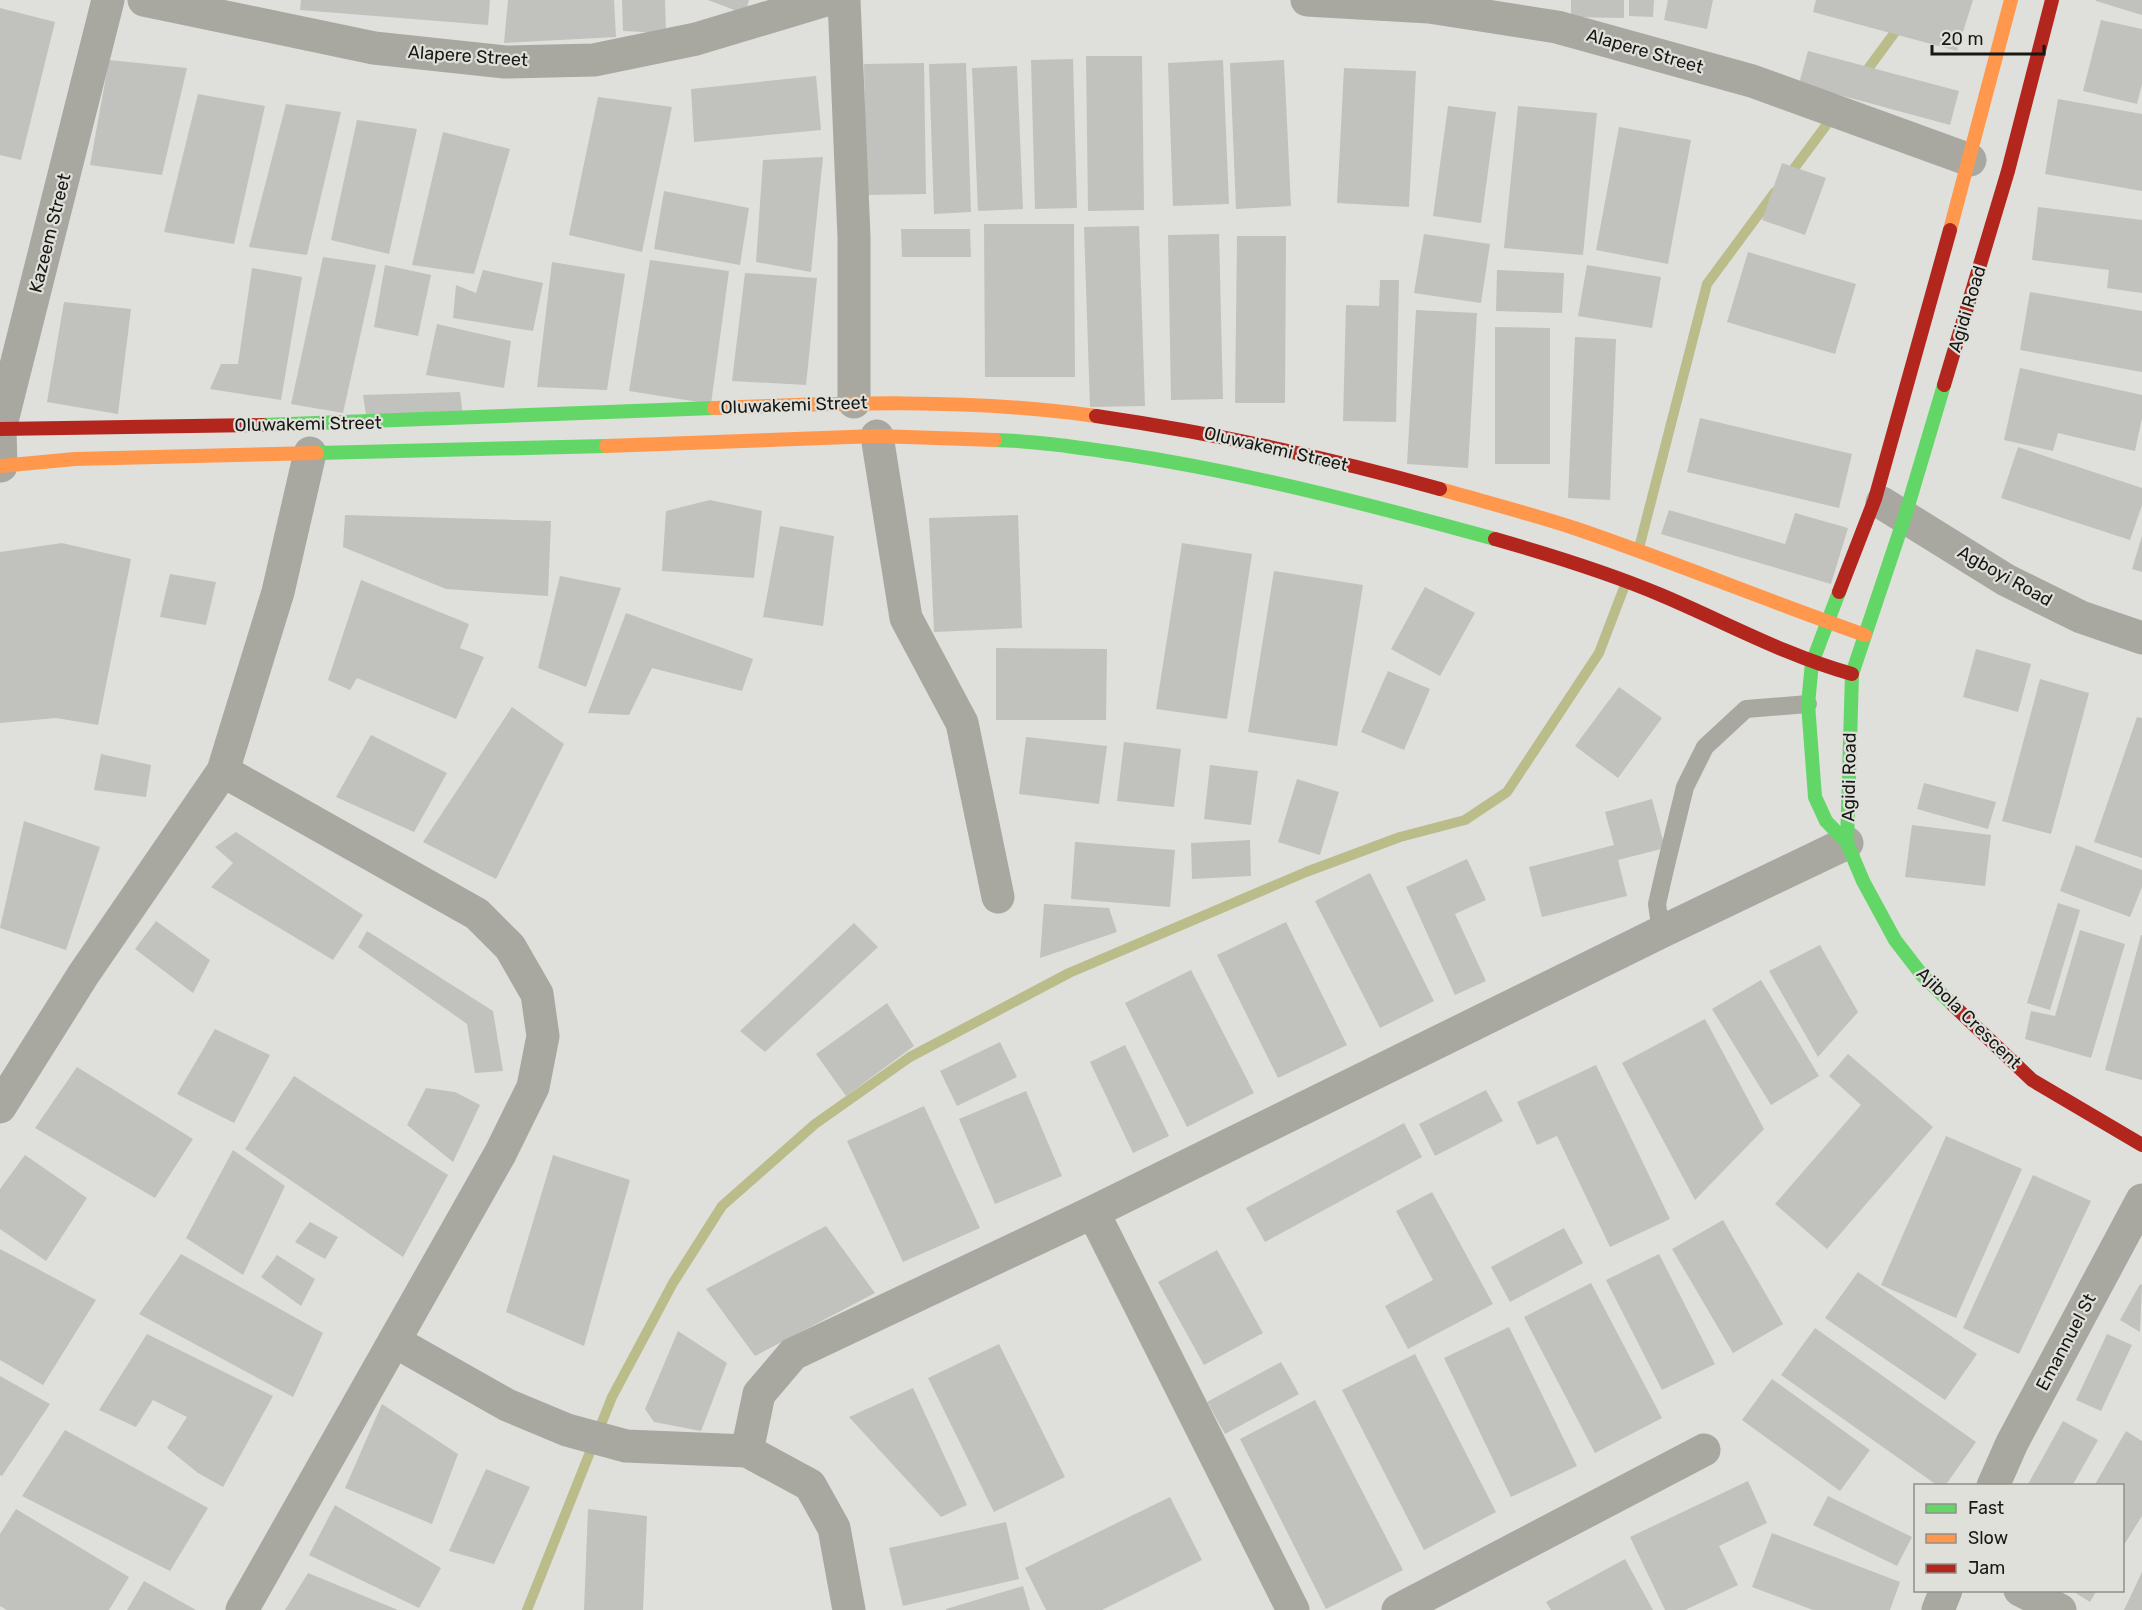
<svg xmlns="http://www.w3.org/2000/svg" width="2142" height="1610" viewBox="0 0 2142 1610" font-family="Rubik,sans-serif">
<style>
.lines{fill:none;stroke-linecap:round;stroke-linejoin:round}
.stream{stroke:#babc8a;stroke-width:10}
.building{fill:#c1c1be}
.lane{stroke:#a8a8a0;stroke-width:18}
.street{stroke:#a8a8a0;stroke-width:33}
.fast{stroke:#63d668;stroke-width:14}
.slow{stroke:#ff974d;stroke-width:14}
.jam{stroke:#b3261e;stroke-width:14}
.labels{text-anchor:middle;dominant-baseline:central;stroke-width:4.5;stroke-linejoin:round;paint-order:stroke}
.street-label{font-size:18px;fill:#171715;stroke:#e0e0da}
</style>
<rect width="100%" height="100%" fill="#dfdfdb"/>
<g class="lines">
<!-- stream -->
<path class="stream" d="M1862 77 1901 24
M1787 178 1833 116
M1639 548 1707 284 1775 192
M527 1610 612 1397 673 1283 722 1206 815 1124 910 1057 1069 973 1306 872 1400 837 1465 820 1507 792 1599 653 1625 585"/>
</g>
<!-- building -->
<path class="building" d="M301 0H490L488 25 300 10Z
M508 0H614L616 37 504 43Z
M622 0H665L666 33 623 31Z
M708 0H749L745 14Z
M1571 0H1624V18L1571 17Z
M1629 0H1654L1653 17 1629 16Z
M1668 0H1713L1707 29 1664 20Z
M1816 0H1973L1957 51 1813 12Z
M2142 0V15L2096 1V0Z
M0 8 55 22 21 160 0 155Z
M2101 20 2142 29V84L2137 104 2083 91Z
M1808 51 1959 91 1950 125 1799 84Z
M1086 56H1142L1144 210 1088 211Z
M1073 59 1077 208 1035 209 1031 60Z
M109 60 187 68 162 175 90 165Z
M1223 60 1229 204 1173 206 1168 63Z
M1284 60 1291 206 1236 209 1230 63Z
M924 63 926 194 866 195 864 64Z
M966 63 971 212 934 214 929 64Z
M1017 66 1023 209 978 211 972 68Z
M1344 68 1416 71 1409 207 1337 203Z
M816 76 821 130 694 142 691 89Z
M198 94 265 106 234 244 164 232Z
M598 97 672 107 642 252 569 235Z
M2058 99 2142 114V191L2045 174Z
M286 104 341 112 307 255 249 247Z
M1448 106 1496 112 1481 223 1433 216Z
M1518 106 1597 113 1583 255 1504 248Z
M357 120 417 129 389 254 331 240Z
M1619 127 1691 140 1668 264 1596 250Z
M443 132 510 149 474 274 412 265Z
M823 157 811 272 756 262 763 160Z
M1782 163 1826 178 1805 235 1762 220Z
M664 191 749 208 740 265 654 249Z
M2038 207 2142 220V293L2107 288 2109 270 2032 260Z
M984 224H1074L1075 377H985Z
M1139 226 1145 406 1090 407 1084 227Z
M901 229H970L971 257H902Z
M1219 234 1223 399 1171 400 1168 235Z
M1424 234 1490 244 1481 303 1414 293Z
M1237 236H1286L1285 403H1235Z
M1748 252 1856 284 1835 354 1727 322Z
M323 257 376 265 343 413 291 404Z
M650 260 729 271 711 404 629 391Z
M552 262 625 274 607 390 537 387Z
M385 265 431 275 418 336 374 327Z
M1587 265 1661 277 1652 328 1578 316Z
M252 268 302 277 281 400 210 389 221 364H238Z
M483 270 543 283 533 331 453 318 456 285 476 293Z
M1497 270 1564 273 1562 313 1496 311Z
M745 273 817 278 806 385 732 381Z
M1380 280H1399L1396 422 1343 421 1346 305 1379 306Z
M2030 292 2142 311V372L2020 350Z
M64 302 131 309 118 414 47 402Z
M1416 310 1477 313 1468 468 1407 464Z
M437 324 511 341 504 388 426 375Z
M1495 327 1550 328V464H1495Z
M1575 337 1616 339 1610 500 1568 498Z
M2020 368 2142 395V418L2135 451 2058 433 2053 451 2004 440Z
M460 392 463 416 366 415 363 395Z
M1700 418 1852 454 1839 508 1687 472Z
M2018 447 2142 488V505L2130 540 2001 498Z
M710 500 762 511 754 578 662 571 666 511Z
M1669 510 1785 544 1795 513 1848 528 1831 584 1661 534Z
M345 515 551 521 548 596 446 589 343 547Z
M1018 515 1022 628 934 632 929 518Z
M780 526 834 536 823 626 763 617Z
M2142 536V572L2132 569Z
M62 543 131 559 98 725 56 718 0 723V552Z
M1182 543 1252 554 1227 719 1156 709Z
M1274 571 1363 585 1337 746 1248 732Z
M170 574 216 582 206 625 160 617Z
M560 576 621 588 586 687 538 668Z
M361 580 469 624 460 648 484 657 456 719 357 678 350 690 328 680Z
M1425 587 1475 613 1440 676 1391 649Z
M626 613 753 659 742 691 652 668 629 715 588 713Z
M996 648 1107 649 1106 720H996Z
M1976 649 2031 664 2018 712 1963 697Z
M1388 671 1430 689 1404 750 1361 732Z
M2040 679 2089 693 2051 834 2002 821Z
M1619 687 1662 718 1618 778 1575 746Z
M512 707 564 744 496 879 423 842Z
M2137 717 2142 718V858L2094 842Z
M371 735 447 773 414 832 336 797Z
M1026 737 1107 746 1099 804 1019 794Z
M1124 742 1181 749 1174 807 1117 801Z
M101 754 151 765 146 797 94 790Z
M1210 765 1258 771 1251 825 1204 819Z
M1297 779 1339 792 1320 855 1278 842Z
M1924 783 1996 802 1988 829 1917 809Z
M1652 799 1665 848 1618 860 1627 896 1542 917 1529 867 1614 845 1605 812Z
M24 821 100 847 66 950 0 928Z
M1912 825 1991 835 1985 886 1905 877Z
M236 832 363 915 333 960 211 887 233 863 215 847Z
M1250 840 1251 876 1192 879 1191 843Z
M1075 842 1175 850 1170 907 1071 899Z
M2076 845 2142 870V887L2130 917 2060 891Z
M1467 859 1486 900 1455 914 1486 981 1455 995 1406 887Z
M1370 873 1434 1001 1380 1028 1315 901Z
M2058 903 2080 910 2050 1010 2027 1003Z
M1044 904 1109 908 1117 932 1040 958Z
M156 921 210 960 193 993 135 949Z
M1286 922 1347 1045 1278 1078 1217 955Z
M854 923 878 947 765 1052 740 1031Z
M2080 930 2125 944 2091 1058 2025 1039 2031 1011 2055 1016Z
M367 931 493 1011 503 1071 475 1073 467 1024 358 947Z
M2141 935H2142V1080L2105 1070Z
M1820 945 1858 1012 1818 1057 1769 971Z
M1191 970 1254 1093 1187 1127 1125 1003Z
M1761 980 1819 1076 1771 1105 1712 1009Z
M887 1003 914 1046 846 1096 816 1054Z
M1705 1019 1764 1129 1695 1200 1622 1063Z
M215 1029 270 1055 234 1123 177 1094Z
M1000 1042 1017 1077 957 1106 940 1071Z
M1125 1045 1169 1136 1133 1153 1090 1062Z
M1848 1054 1933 1127 1827 1249 1775 1204 1861 1105 1829 1076Z
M1596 1065 1670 1219 1610 1247 1557 1136 1537 1145 1517 1102Z
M77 1067 193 1139 155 1198 35 1128Z
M294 1076 448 1175 403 1257 245 1149Z
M426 1088 455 1092 480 1105 453 1162 407 1125Z
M1486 1090 1503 1121 1435 1156 1419 1124Z
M1026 1091 1062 1176 995 1204 959 1119Z
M924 1106 980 1228 903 1262 847 1141Z
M1404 1123 1422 1157 1265 1242 1246 1208Z
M1946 1136 2022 1169 1956 1318 1881 1285Z
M233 1150 285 1186 243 1275 186 1238Z
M25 1155 87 1198 46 1261 0 1229V1189Z
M553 1155 630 1180 584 1346 506 1312Z
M2033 1175 2091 1201 2019 1354 1963 1328Z
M1432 1192 1493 1304 1408 1349 1385 1306 1433 1280 1396 1211Z
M1723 1220 1783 1324 1733 1353 1672 1249Z
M310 1222 338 1237 325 1259 295 1242Z
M826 1226 875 1293 755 1356 706 1289Z
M1564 1228 1583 1263 1510 1302 1491 1267Z
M0 1249 96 1300 43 1385 0 1360Z
M1217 1250 1263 1333 1204 1365 1158 1282Z
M181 1254 323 1333 293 1397 139 1314Z
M1659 1254 1715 1364 1662 1390 1606 1280Z
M277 1255 315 1279 301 1306 261 1277Z
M1858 1272 1977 1354 1945 1400 1825 1318Z
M1591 1283 1662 1418 1595 1453 1524 1317Z
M2140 1284 2142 1285 2140 1332 2120 1320Z
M1509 1327 1577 1466 1511 1497 1444 1358Z
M1815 1328 1976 1442 1945 1486H1938L1781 1375Z
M678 1331 727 1363 701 1431 654 1422 645 1409Z
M147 1334 273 1396 223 1487 198 1473 167 1448 187 1417 153 1400 136 1427 99 1410Z
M2107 1334 2132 1345 2101 1411 2076 1400Z
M999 1344 1065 1477 994 1512 928 1378Z
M1415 1354 1496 1512 1424 1550 1342 1390Z
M1281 1362 1299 1394 1225 1434 1207 1402Z
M0 1376 50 1404 2 1476 0 1475Z
M1772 1379 1870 1450 1840 1491 1742 1420Z
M913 1388 967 1505 941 1517 849 1417Z
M1315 1400 1403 1570 1326 1609 1240 1439Z
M382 1404 458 1454 432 1524 345 1488Z
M2063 1421 2098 1440 2072 1486H2027Z
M65 1430 208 1508 170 1571 22 1496Z
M2126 1431 2142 1441V1516L2122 1548V1486H2094Z
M486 1469 530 1487 494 1564 449 1551Z
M1748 1481 1767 1523 1719 1546 1738 1585 1685 1610H1665L1630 1537Z
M1828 1496 1912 1537 1897 1566 1813 1525Z
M1170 1497 1202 1560 1102 1610H1046L1025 1568Z
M335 1505 441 1568 419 1608 309 1555Z
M16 1509 129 1577 109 1610H7L0 1606V1534Z
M588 1509 647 1516 643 1610H584Z
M1006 1522 1019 1579 903 1606 889 1548Z
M1772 1533 1900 1582 1890 1610H1813L1752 1587Z
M1625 1559 1653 1610H1551L1546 1602Z
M2142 1572V1610H2124Z
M308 1573 398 1610H285Z
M144 1581 196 1610H127Z
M1023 1586 1030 1610H946V1609Z
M2071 1590H2097L2090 1602Z"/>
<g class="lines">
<!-- lane -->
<path class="lane" d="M1661 932 1657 904 1665 869 1685 787 1705 747 1746 709 1808 704"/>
<!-- street -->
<path class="street" d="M144 0 374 48 505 62 594 60 696 39 826 0
M844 0 854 237V402
M1307 0 1429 7 1557 27 1752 81 1970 160
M877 436 906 618 962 723 998 897
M1 466 0 429 108 0
M1882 503 2006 580 2081 617 2142 638
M223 771 477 914 510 947 537 994 543 1036 533 1087 500 1154 242 1610
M0 1107 83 975 223 771 278 592 310 453
M1093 1212 1293 1610
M394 1341 507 1405 567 1430 626 1446 747 1451 810 1485 834 1528 849 1610
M747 1451 759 1394 793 1354 1093 1212 1661 932 1847 843
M1993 1486 2012 1443 2142 1200
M2020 1590 2060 1610
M1398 1610 1704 1450
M1938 1610 1946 1590"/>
<!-- fast -->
<path class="fast" d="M263 425 714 408
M995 440C1036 441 1076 447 1117 453 1245 472 1371 505 1495 539
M317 453 606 446
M1839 592 1812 663 1808 704 1815 797 1826 821 1847 843 1863 881 1895 940 1922 975 1953 1005
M1847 843 1852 674 1905 516 1944 385"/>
<!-- slow -->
<path class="slow" d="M1950 230 2011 0
M714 408C841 403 969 398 1096 416
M606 446 877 436 995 440
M0 466 75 459 317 453
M1440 489C1485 502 1532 514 1577 529 1674 562 1768 601 1865 635"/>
<!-- jam -->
<path class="jam" d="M1944 385 2008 171 2052 0
M1096 416C1212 433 1327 457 1440 489
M0 429 263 425
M1495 539C1551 555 1607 572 1661 595 1725 622 1784 655 1852 674
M1839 592 1875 499 1950 230
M1953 1005 2032 1080 2142 1145"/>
</g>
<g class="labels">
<!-- street labels -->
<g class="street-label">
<text transform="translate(1645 51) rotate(16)">Alapere Street</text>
<text transform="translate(468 56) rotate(4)">Alapere Street</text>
<text transform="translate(50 233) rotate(-76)">Kazeem Street</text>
<text transform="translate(1967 309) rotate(-73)">Agidi Road</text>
<text transform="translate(794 405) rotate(-2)">Oluwakemi Street</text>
<text transform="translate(308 424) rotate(-1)">Oluwakemi Street</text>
<text transform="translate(1276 449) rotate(13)">Oluwakemi Street</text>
<text transform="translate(2005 576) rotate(29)">Agboyi Road</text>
<text transform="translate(1849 777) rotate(-89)">Agidi Road</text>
<text transform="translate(1969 1018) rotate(44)">Ajibola Crescent</text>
<text transform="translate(2066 1342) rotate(-62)">Emannuel St</text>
</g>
</g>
<!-- legend -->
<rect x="1914" y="1484" width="210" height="108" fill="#e0e0da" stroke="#90908b" stroke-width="1.5"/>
<rect x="1926" y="1504" width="30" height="9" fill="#63d668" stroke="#90908b" stroke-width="1.5"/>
<text x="1968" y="1514" font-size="18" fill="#171715">Fast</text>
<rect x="1926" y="1534" width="30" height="9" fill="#ff974d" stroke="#90908b" stroke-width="1.5"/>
<text x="1968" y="1544" font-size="18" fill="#171715">Slow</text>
<rect x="1926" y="1564" width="30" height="9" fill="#b3261e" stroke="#90908b" stroke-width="1.5"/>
<text x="1968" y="1574" font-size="18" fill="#171715">Jam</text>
<!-- scale -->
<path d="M1932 45v9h112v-9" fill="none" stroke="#171715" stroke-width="3"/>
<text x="1941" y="45" font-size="18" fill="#171715" stroke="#e0e0da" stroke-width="4.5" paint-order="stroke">20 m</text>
</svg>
